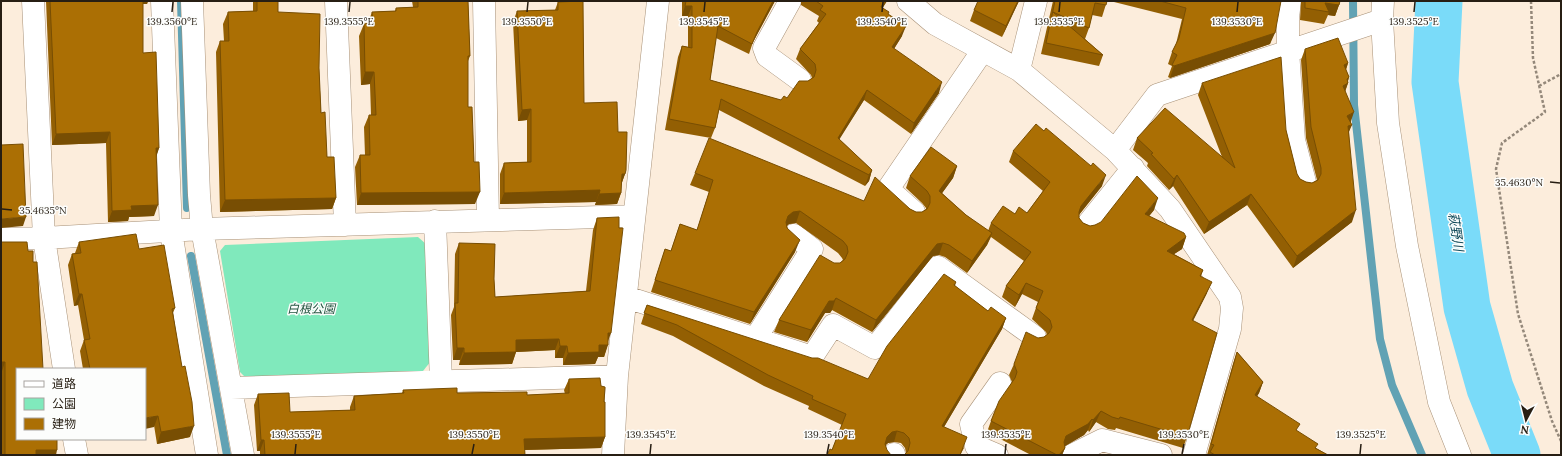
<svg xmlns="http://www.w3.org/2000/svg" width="1562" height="456" viewBox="0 0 1562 456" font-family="Lora,'Noto Sans JP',serif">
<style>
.green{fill:#80e9bc}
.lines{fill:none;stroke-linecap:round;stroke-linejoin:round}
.stream{stroke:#61a2b4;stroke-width:8}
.river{stroke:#7adbf9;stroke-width:47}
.minor-casing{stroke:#a89177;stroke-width:23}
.path{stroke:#94887a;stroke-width:2.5;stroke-dasharray:3 2;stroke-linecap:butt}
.minor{stroke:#fff;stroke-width:22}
.wall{fill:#935f03}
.shaded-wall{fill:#784e03}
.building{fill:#ab6f04;stroke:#784e03}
.ticks{fill:none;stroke:#271e13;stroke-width:1.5}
.labels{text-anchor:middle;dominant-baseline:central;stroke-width:3;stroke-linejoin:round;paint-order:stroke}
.park-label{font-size:12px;font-style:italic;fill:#265642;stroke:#fcfdfc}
.water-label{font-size:13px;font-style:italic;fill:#0f4959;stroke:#fcfdfc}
.ticks-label{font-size:10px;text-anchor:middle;fill:#271e13;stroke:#fcfdfc;stroke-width:3;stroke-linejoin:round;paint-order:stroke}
</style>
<rect width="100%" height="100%" fill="#fceddc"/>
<!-- green -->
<path class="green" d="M418 237 426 244 431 361 423 371 246 378 240 372 220 251 225 245Z"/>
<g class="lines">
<!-- stream -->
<path class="stream" d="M181 1 187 208
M1353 1 1354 105 1380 339 1392 385 1422 455
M191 256 227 455"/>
<!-- river -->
<path class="river" d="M1439 1 1435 82 1467 307 1490 388 1517 455"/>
<defs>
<path id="minor" d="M33 1 44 238 64 369
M162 1 171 231 207 455
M192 1 199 195 202 229 243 455
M336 1 345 225
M484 1 488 220
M790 1 764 48 767 56 800 80
M908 1 935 24 1019 70 1115 150 1170 209 1230 297 1232 308 1230 329 1194 455
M1290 1 1288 18V50L1294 140 1305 182
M1383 1 1382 20 1388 123 1407 246 1439 402 1460 455
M1019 70 1036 1
M1115 150 1157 95 1382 20
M914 212 888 189 983 50
M435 221 441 382
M1087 225 1133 168
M1 239 44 238 202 229 634 216
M626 297 812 357 833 325 875 348 938 267 1035 337
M755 339 812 249 794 235
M231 388 617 376
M74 439 77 455
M613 455 617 376 658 1
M894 455V454
M997 455 976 446 971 424 1000 383
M1072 455 1102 440 1161 455"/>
</defs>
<!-- minor casing -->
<use href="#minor" class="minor-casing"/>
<!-- path -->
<path class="path" d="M1531 1 1533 58 1545 112 1502 143 1496 169 1518 314 1552 421 1561 441
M1539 86 1561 74"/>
<!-- minor -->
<use href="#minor" class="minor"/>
</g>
<!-- wall -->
<path class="wall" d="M46 1H148L147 4H143V53L159 148 156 156 154 216 129 217 128 221 108 222 106 143 52 145Z
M253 1H278V12L319 68 321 113 327 157 336 198 332 209 220 212 216 52 220 41H224L223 24 228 12 253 11Z
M412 1H468L470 56 468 61V107L474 162 475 204 357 205 355 167 360 155H365L364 127 369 115H371L370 84 361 85 359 36 364 24 368 23 372 12 395 11 396 8 413 7Z
M682 1H775L753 42 749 54 716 38 710 80 781 100 787 98 812 78 811 75 796 59 800 49 819 23 817 21 819 16 801 5V1H887L882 8 888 15 902 36 894 49 939 93 911 134 864 100 839 139 872 170 869 181 865 186 719 110 715 128 711 138 665 130 678 57 682 46 688 47V16H682Z
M1019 1 1002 37 970 21 974 10Z
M1053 1H1107L1102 17 1092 15 1089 28 1085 39 1103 55 1099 66 1041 54Z
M1110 1H1281L1270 44 1170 78 1168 77 1172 66 1168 64 1172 52 1176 44 1182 19Z
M1301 1H1340L1339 5 1335 16 1328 15 1324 24 1300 20Z
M558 2 584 103 618 132 625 174 621 185V193L617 204 595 205 596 202 500 204V174L504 163 527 162V120L518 121 513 22 517 11 555 10Z
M1305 49 1348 63 1346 70 1349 77 1348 81V83L1345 92 1351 122 1349 132 1352 222 1293 268 1247 205 1204 234 1173 186 1169 190 1147 166 1148 163 1133 150 1137 138 1222 157 1198 95 1202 83 1286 130 1297 174 1300 179 1306 182 1312 183 1317 180 1306 138 1301 60Z
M1013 151 1102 186 1079 215V218L1083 223 1090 226 1095 225 1154 210 1149 216 1186 237 1182 249 1174 254 1203 270 1201 276 1207 293 1193 320 1187 437 1183 448 1116 428 1115 430 1108 429 1096 422 1089 432 1088 430 1084 435 1064 446 1065 448 1062 455H1031L987 432 991 421 1012 382 1009 375 1014 364 1038 338 1044 337 1047 335 1046 332 1032 319 1038 302 1022 294 1015 307 1002 297 1006 286 1024 261 991 237 987 245 967 273 945 257 939 255 933 256 872 332 832 310 830 313H825L807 342 774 332 779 320 834 263H840L843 260 842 258 838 253 796 223 789 224 787 226 795 252 750 324 651 292 665 249 671 251 680 224 697 230 709 192 690 185 695 173 864 201 910 209 916 212H922L926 209V208L922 203 906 188 910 176 957 166 953 178 942 193 966 215 988 231 991 223 1015 214 1027 213 1043 191 1009 162Z
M597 218 608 343 604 357H598L595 364 563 365V358H555V350L516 352 512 364 459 365 460 360H453L451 315 454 307 455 254 459 243 494 279 495 297 586 291 593 230Z
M1 242 17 369 56 455H2Z
M79 242 139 249 175 308 173 313 190 437 157 444 145 369H83L80 351 84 340 78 305 74 306 68 265 72 254 75 253Z
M956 282 955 286 988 311 1006 318 1002 329 944 427 964 448 960 455H904L906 453 905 448 901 443 894 442 888 443 886 445 832 450 842 425 808 409 809 406 764 386 673 336 641 324 647 305 868 379Z
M1237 352 1263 382 1259 393 1257 396 1316 448 1328 455H1207L1233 364Z
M569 379 601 386 604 402 605 437 601 448 524 450 525 455H260V451H257L254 405 258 394 290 412 350 410V407L354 396 402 393 403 390 457 393 527 395 565 394 564 390Z"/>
<!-- shaded-wall -->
<path class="shaded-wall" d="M140 1H148L147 4H139Z
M773 1H775L753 42 757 32Z
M884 1H887L877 17 881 7Z
M1018 1H1019L1002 37 1006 26Z
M1325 3 1339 5 1335 16 1328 15 1329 12Z
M685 6H692L688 16H682Z
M906 26 902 36 888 58 892 47Z
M1275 33 1270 44 1170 78 1174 66Z
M1348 63 1344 75V65Z
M365 72H374L370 84 361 85Z
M1349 77 1347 84 1348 83 1344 94 1343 86 1347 79Z
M942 82 939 93 911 134 914 123Z
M867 90 864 100 834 148 838 138Z
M531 109 527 120 518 121 522 110Z
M1354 112 1350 124 1347 116Z
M1352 125 1347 136 1348 126Z
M110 132 106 143 52 145 56 134Z
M156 148H159L156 158Z
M957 166 953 178 935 203 939 191Z
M872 170 869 181 865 186 869 175Z
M622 174H625L621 185Z
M1106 175 1102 186 1077 217 1081 206Z
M1177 175 1173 186 1169 190 1174 179Z
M600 190 596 202 500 204 504 193Z
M480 192 475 204 357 205 361 193Z
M621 193 617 204 595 205 599 194Z
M1251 194 1247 205 1204 234 1209 222Z
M336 198 332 209 220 212 225 200Z
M1158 198 1154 210 1141 226 1145 214Z
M158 205 154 216 129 217 128 221 108 222 112 211 131 206Z
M1356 210 1352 222 1293 268 1297 256Z
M800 211 796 223 789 224 784 228 788 216 793 212Z
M26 217 23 226 1 228V219Z
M992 233 987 245 967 273 972 261Z
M1186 237 1182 249 1162 262 1167 251Z
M800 240 795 252 750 324 754 312Z
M943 243 939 255 933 256 872 332 876 320 937 244Z
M1212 282 1207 293 1188 331 1192 320Z
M1026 283 1022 294 1015 307 1019 295Z
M79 294H82L78 305 74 306Z
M836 298 832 310 830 313H825L807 342 811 330 829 301Z
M1006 318 1002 329 938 437 942 426Z
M608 333H611L607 344Z
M559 339 555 350 516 352 512 364 459 365 464 353 516 340Z
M599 345H608L604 357H598L595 364 563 365 568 353Z
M560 346H567L563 358H555Z
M457 348H464L460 360H453Z
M1 362H5L2 371H1Z
M1263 382 1259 393 1251 407 1255 395Z
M1101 411 1096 422 1089 432 1093 420Z
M158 416 154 427 145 429V418Z
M1092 419 1088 430 1084 435 1062 448 1066 436Z
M194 426 190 437 157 444 161 432Z
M897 431 894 442 888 443 883 447 887 437 892 432Z
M605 437 601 448 520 450 524 439Z
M261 440H264L260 451H257Z
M1065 448 1062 455H1059Z
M36 450H57L56 455H34Z"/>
<!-- building -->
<path class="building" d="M50 1H143V53L156 52 159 148H156L158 205 131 206 132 210 112 211 110 132 56 134Z
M257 1H278V12L320 14 319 68 321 113 325 112 327 157H334L336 198 225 200 220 41H229L228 12 257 11Z
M418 1H468L470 56H468V107H472L474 162H479L480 192 361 193 360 155H370L369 115H376L374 72H365L364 24 373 23 372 12 396 11V8L418 7Z
M583 1 584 103 617 102 618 132H627L626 170 625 174H622L621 193 599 194 600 190 504 193V163L531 162V109L522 110 517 11 558 10V2Z
M686 1H773L757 32 752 44 718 26 710 80 781 100 784 96 787 98 799 81H808L814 77 816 70 815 64 800 49 826 14 820 10 823 6 816 1H884L881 7 889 12 888 14 906 26 892 47 942 82 914 123 867 90 838 138 872 170 869 175 721 99 715 128 669 119 682 46 692 48V6H685Z
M978 1H1018L1006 26 974 10Z
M1055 1H1107L1106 5 1095 3 1089 28 1053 12 1103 55 1046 43Z
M1160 1H1281L1275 33 1174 66 1172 65 1177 55 1172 52 1179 38 1186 8Z
M1305 1H1340L1339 5 1325 3 1329 12 1305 8Z
M1338 38 1348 63 1344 65 1349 77 1347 79 1348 83 1343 86 1354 112 1347 116 1352 125 1348 126 1356 210 1297 256 1251 194 1209 222 1177 175 1174 179 1151 154 1153 153 1137 138 1165 108 1235 168 1202 83 1281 57 1286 130 1297 174 1300 179 1306 182 1312 183 1318 180 1321 174V168L1311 127 1305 49Z
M1036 124 1044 131 1046 128 1091 166 1093 163 1106 175 1081 206 1079 212V218L1083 223 1090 226 1095 225 1101 222 1137 176 1158 198 1145 214 1184 233 1186 237 1167 251 1203 270 1200 276 1212 282 1192 320 1217 333 1187 437 1120 417 1119 419 1112 417 1101 411 1093 420 1092 419 1088 424 1066 436 1064 442 1065 448 1059 455H1057L991 421 999 401 1015 378 1017 372 1014 364 1026 332 1038 338 1044 337 1049 333 1052 327 1050 320 1036 308 1043 291 1026 283 1019 295 1006 286 1031 252 991 223 1003 206 1015 214 1019 207 1027 213 1050 182 1013 151Z
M709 138 864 201 875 177 910 209 916 212H922L927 209 930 203V196L927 191 910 176 931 147 957 166 939 191 966 215 992 233 972 261 949 245 943 243 937 244 876 320 836 298 834 301H829L811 330 779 320 820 255 834 263H840L845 259 848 252 847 246 843 241 800 211 793 212 788 216 786 222 787 228 800 240 754 312 655 280 665 249 671 251 680 224 697 230 713 180 695 173Z
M23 144 26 217 1 219V145Z
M619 217V228H623L611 333H608V345H599V352L568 353 567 346H560L559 339 516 340V352L464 353V348H457L455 303H458L459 243 495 244 494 279 495 297 590 291 597 218Z
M136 234 139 249 164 245 175 308 172 309 182 367 185 366 192 402 194 426 161 432 158 416 145 418V369H90L84 340 90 339 82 294H79L72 254 81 253 79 242Z
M1 242H27L28 251H33V262H37L43 369H17V439H57V450H36V455H5V362H1Z
M944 274 956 282 954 285 988 311 991 307 1006 318 942 426 967 437 960 455H904L908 451 910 443 909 438 904 433 897 431 892 432 887 437 885 444 887 450 891 455H827L830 449 832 450 846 414 812 399 813 396 768 375 677 325 644 313 647 305 812 358H818L868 379 887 346Z
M1237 352 1263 382 1255 395 1300 424 1296 430 1318 444 1315 448 1328 455H1215L1210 452 1214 445 1211 444Z
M600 378 601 386 605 387 604 402H605V437L524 439 525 455H265L264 440H261L258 394 289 393 290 412 355 410 354 396 404 393 403 390 457 388V393L527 392V395L569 393V379Z"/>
<!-- ticks -->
<path class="ticks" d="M172 12 173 2M349 12 350 2M527 12 528 2M704 12 705 2M882 12 883 2M1059 12 1060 2M1237 12 1238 2M1414 12 1415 2M1550 182 1560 183M2 209 12 210M295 454 296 444M472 454 474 444M650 454 651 444M827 454 829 444M1005 454 1006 444M1182 454 1184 444M1360 454 1361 444"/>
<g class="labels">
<!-- park labels -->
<g class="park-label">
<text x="311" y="308">白根公園</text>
</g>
<!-- water labels -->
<g class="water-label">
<text transform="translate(1456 232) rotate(82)">萩野川</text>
</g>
</g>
<g class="ticks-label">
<text x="172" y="25">139.3560°E</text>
<text x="349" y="25">139.3555°E</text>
<text x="527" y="25">139.3550°E</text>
<text x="704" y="25">139.3545°E</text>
<text x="882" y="25">139.3540°E</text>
<text x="1059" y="25">139.3535°E</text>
<text x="1237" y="25">139.3530°E</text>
<text x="1414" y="25">139.3525°E</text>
<text x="1519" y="186">35.4630°N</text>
<text x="43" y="214">35.4635°N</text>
<text x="296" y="438">139.3555°E</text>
<text x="474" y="438">139.3550°E</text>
<text x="651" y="438">139.3545°E</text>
<text x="829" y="438">139.3540°E</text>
<text x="1006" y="438">139.3535°E</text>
<text x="1184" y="438">139.3530°E</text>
<text x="1361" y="438">139.3525°E</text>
</g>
<!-- border -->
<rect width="1562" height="456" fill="none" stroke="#271e13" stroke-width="4"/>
<!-- legend -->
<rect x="16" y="368" width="130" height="72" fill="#fcfdfc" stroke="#a7a49f"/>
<rect x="24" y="381" width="20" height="6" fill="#ffffff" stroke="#a7a49f"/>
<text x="52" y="388" font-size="12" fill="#271e13">道路</text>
<rect x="24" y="398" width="20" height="12" fill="#80e9bc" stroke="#a7a49f"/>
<text x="52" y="408" font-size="12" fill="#271e13">公園</text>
<rect x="24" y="418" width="20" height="12" fill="#ab6f04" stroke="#a7a49f"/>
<text x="52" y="428" font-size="12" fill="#271e13">建物</text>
<!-- north arrow -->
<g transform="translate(1526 420) rotate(187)" stroke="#fcfdfc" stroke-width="3" paint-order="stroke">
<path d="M0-3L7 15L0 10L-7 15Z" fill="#271e13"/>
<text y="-6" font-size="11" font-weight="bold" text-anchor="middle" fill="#271e13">N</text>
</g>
</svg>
